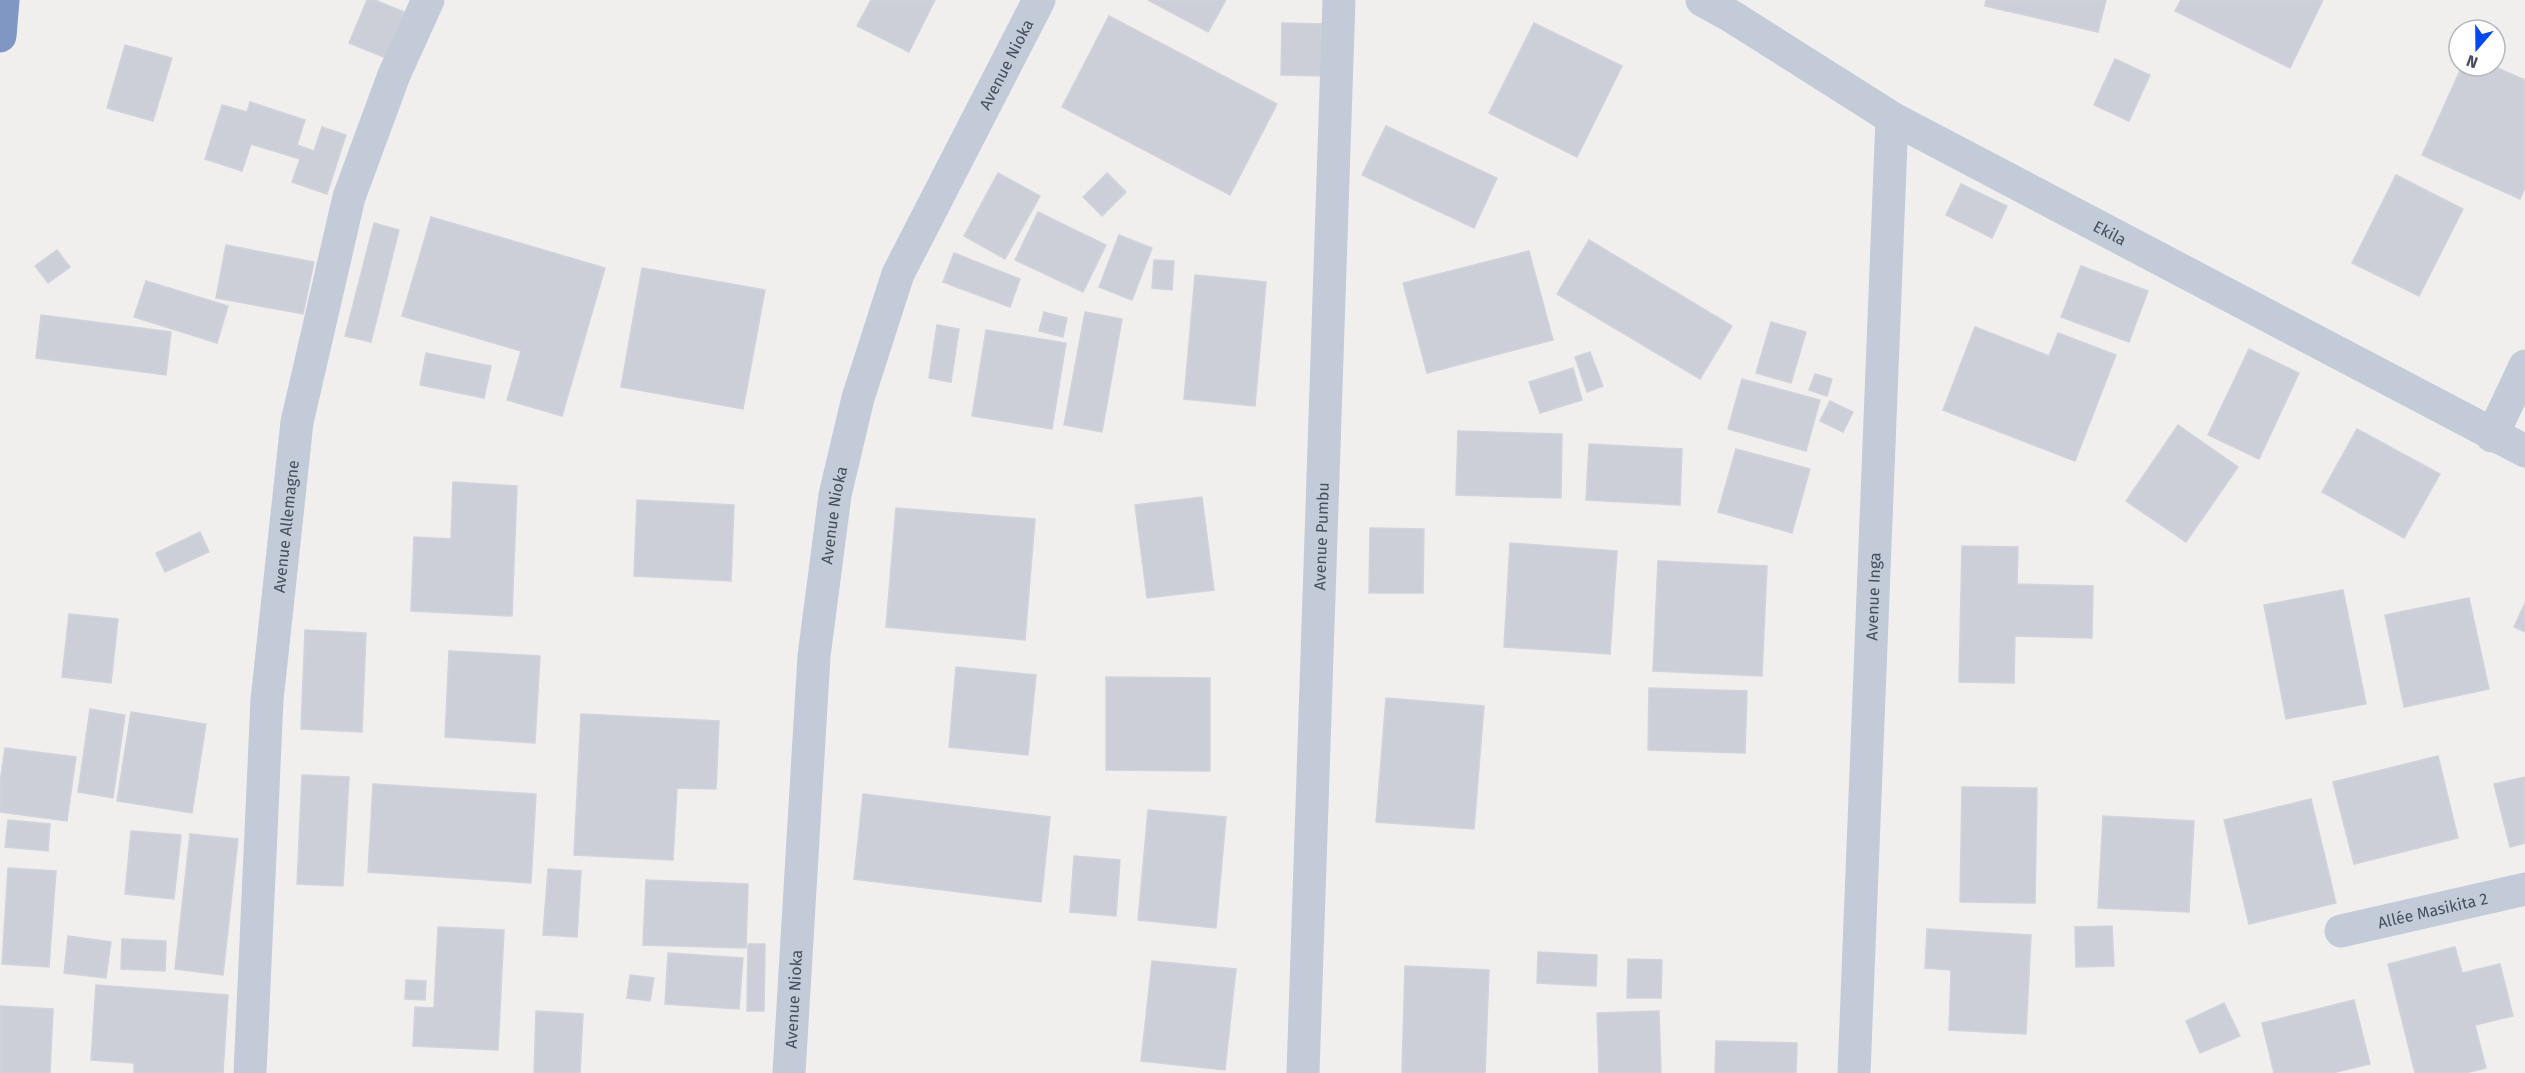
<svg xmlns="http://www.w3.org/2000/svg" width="2525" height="1073" viewBox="0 0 2525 1073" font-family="'Fira Sans',sans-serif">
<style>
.building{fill:#cccfd7;stroke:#d1d3db;stroke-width:1.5}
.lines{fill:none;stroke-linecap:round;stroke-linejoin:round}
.street{stroke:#c3cbd8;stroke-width:33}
.highway{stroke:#8096c3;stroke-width:33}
.labels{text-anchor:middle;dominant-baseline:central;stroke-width:5;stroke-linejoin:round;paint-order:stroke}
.street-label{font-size:16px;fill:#444e5e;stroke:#fff}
</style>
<rect width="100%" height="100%" fill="#f1eeee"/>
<!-- building -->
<path class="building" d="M367 0H375L404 12 386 58 349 43Z
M871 0H935L909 52 857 26Z
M1148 0H1226L1208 32Z
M1986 0H2106L2098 32 1985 6Z
M2181 0H2323L2290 68 2175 11Z
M1109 16 1277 104 1230 195 1062 107Z
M1282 23 1322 24 1321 76 1281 75Z
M1534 23 1622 66 1577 157 1489 113Z
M125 45 172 58 153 121 107 108Z
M2115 59 2150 75 2129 121 2094 105Z
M2462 66H2493L2525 80V187L2520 199 2422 155Z
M250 102 305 120 297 145 314 151 322 127 346 135 327 194 292 182 300 159 251 144 242 171 205 159 222 105 247 112Z
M1386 126 1497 178 1474 228 1362 175Z
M998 173 1040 196 1005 259 964 236Z
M1107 173 1126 192 1102 216 1083 197Z
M2396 175 2463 209 2419 296 2352 263Z
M1961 184 2007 206 1992 238 1946 215Z
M1038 212 1106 245 1083 292 1015 260Z
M431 217 605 268 562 416 507 400 521 351 402 316Z
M374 223 399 230 371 342 345 336Z
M1119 235 1152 248 1132 300 1099 287Z
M1589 240 1732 326 1700 379 1557 294Z
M226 245 314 262 303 314 216 298Z
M57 250 70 267 48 283 35 266Z
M1529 251 1553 340 1427 373 1403 283Z
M954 253 1020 279 1010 307 943 282Z
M1154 260 1174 261 1172 290 1152 288Z
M2081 266 2148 291 2129 342 2061 317Z
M642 268 765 290 743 409 621 387Z
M1195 275 1266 282 1255 406 1184 399Z
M146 281 228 306 217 343 134 317Z
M1044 312 1067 318 1063 337 1039 331Z
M1085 312 1122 319 1102 432 1064 425Z
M41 315 171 332 166 375 36 358Z
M1771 322 1806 332 1791 383 1756 373Z
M937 325 959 329 951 382 929 378Z
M1975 327 2049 356 2058 333 2116 355 2075 461 1943 410Z
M986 330 1066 343 1052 429 972 416Z
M2249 349 2299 373 2259 459 2208 435Z
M1590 352 1603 386 1587 392 1575 357Z
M426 353 491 366 484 398 420 385Z
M1573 368 1582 400 1540 413 1529 382Z
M1815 374 1832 379 1827 396 1809 390Z
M1742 379 1820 400 1806 451 1728 429Z
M1830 401 1853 412 1843 432 1820 421Z
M2178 425 2238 467 2186 542 2126 501Z
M2357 429 2440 474 2404 538 2322 492Z
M1458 431 1562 434 1561 498 1456 495Z
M1589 444 1682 449 1680 505 1586 500Z
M1736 449 1810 469 1792 533 1718 512Z
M453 482 517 486 512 616 411 611 414 537 451 539Z
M1202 497 1214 590 1147 598 1135 505Z
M637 500 734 505 731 581 634 576Z
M896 508 1035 519 1025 640 886 627Z
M1370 528 1424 529 1423 593H1369Z
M200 532 209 552 165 572 156 553Z
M1510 543 1617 551 1610 654 1504 647Z
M1962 546 2018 547 2017 584 2093 586 2092 638 2015 636 2014 683 1959 682Z
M1658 561 1767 566 1762 676 1653 671Z
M2343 590 2366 704 2286 719 2264 605Z
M2469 598 2489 689 2404 707 2385 615Z
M2525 603V632L2514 627Z
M69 614 118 619 111 683 62 677Z
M305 630 366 633 362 732 301 729Z
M449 651 540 656 535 743 445 737Z
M956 667 1036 675 1028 755 949 747Z
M1106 677 1210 678V771L1106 770Z
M1649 688 1747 691 1745 753 1648 750Z
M1386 698 1484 706 1474 829 1376 822Z
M90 709 125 715 113 798 78 792Z
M131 712 206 724 192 813 117 801Z
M581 714 719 721 716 789 677 788 673 860 574 855Z
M5 748 76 757 67 821 0 812V783Z
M2438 756 2458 838 2354 864 2333 782Z
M302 775 349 777 343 886 297 884Z
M2525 777V843L2510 847 2494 784Z
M373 784 536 794 531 883 368 872Z
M1962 787 2037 788 2035 903 1960 902Z
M863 794 1050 817 1041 902 854 879Z
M2311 799 2336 903 2249 924 2224 820Z
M1148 810 1226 817 1216 928 1138 920Z
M2103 816 2194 821 2189 912 2098 908Z
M8 820 50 824 48 851 5 847Z
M131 831 181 835 174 899 125 894Z
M190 834 238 839 223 975 175 969Z
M1074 856 1120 860 1116 916 1070 912Z
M8 868 56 871 49 967 2 964Z
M548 869 581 871 577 937 543 935Z
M646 880 748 884 746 948 643 945Z
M2112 926 2114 966 2076 967 2075 927Z
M438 927 504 930 498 1050 413 1046 415 1007 434 1008Z
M1927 929 2031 935 2026 1034 1949 1030 1951 970 1925 968Z
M68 936 111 942 106 978 64 973Z
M122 939 166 941 165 971 121 969Z
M748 944H765L764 1011H747Z
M2455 947 2462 973 2500 964 2513 1016 2475 1025 2486 1068 2465 1073H2415L2388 964Z
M1538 952 1597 955 1596 986 1537 983Z
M668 953 743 958 739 1009 665 1004Z
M1628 959 1662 960 1661 998H1627Z
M1152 961 1236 969 1225 1070 1141 1061Z
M1405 966 1489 970 1485 1073H1402Z
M630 975 654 978 650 1001 627 998Z
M406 980 426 981 425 1000 405 999Z
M96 985 228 995 223 1073H134V1063L91 1060Z
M2354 1000 2370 1064 2332 1073H2274L2262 1023Z
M2224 1003 2240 1036 2200 1053 2186 1021Z
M0 1006 53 1009 50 1073H0Z
M536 1011 583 1014 580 1073H534Z
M1659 1011 1661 1073H1599L1597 1013Z
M1716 1041 1797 1043 1796 1073H1715Z"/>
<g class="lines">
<!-- street -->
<g class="street">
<path id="s1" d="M1702 0 1731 16 1892 118 2525 451"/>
<path d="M2492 436 2525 366"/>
<path id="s2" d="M2341 931 2525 889"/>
<path id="s3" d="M250 1073 267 700 297 422 349 197 394 75 428 0"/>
<path id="s4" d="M789 1073 814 656 835 495 858 398 898 274 1039 0"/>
<path id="s5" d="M1303 1073 1339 0"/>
<path id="s6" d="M1854 1073 1892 118"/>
</g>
<!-- highway -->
<path class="highway" d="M0 36 3 0"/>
</g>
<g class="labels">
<!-- street labels -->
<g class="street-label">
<text stroke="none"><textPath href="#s4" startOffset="1046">Avenue Nioka</textPath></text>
<text stroke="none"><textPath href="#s1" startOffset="470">Ekila</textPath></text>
<text stroke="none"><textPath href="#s4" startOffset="560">Avenue Nioka</textPath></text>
<text stroke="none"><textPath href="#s3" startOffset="548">Avenue Allemagne</textPath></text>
<text stroke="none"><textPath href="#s5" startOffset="537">Avenue Pumbu</textPath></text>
<text stroke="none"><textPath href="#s6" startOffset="477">Avenue Inga</textPath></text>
<text stroke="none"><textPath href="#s2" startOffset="94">Allée Masikita 2</textPath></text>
<text stroke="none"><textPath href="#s4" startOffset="74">Avenue Nioka</textPath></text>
</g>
</g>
<!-- north arrow -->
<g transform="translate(2477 48) rotate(200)"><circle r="28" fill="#ffffff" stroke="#b4b8bf" stroke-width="1.5"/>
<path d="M0-4.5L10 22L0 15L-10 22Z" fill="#0447f6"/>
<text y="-9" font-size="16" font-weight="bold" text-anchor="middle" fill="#444e5e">N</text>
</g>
</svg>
